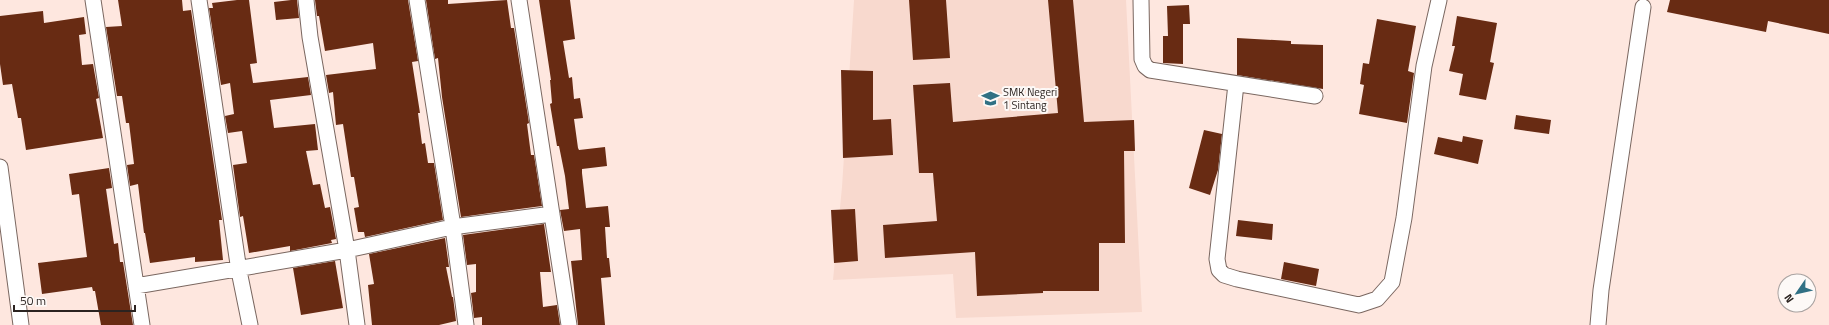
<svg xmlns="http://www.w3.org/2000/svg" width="1829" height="325" viewBox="0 0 1829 325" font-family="'Titillium Web',sans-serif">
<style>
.built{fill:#f8d9ce}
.building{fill:#682b13}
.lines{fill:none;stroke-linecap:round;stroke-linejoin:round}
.street-casing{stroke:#7a6760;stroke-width:17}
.street{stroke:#fff;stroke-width:15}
.labels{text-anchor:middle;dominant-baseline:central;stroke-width:4;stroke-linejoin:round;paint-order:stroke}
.poi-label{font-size:11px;fill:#2b2320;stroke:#fdf9f7;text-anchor:start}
</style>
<rect width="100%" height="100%" fill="#fee7df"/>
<!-- built -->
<path class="built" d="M854 0H1126L1142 312 956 318 953 274 833 280 842 187Z"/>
<!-- building -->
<path class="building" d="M118 0H182L183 11 191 10 222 220H219L223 260 195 262V257L150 263 145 233H144L138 184 130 186 127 165 134 164 129 123H126L122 96H117L106 27 122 26Z
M237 0H249L257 63 250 64 253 83 308 77 311 95 270 100 274 128 315 124 318 150 306 151 313 185 320 184 325 208 330 207 336 239 331 240 332 243 290 251V246L249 253 243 216 240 217 233 165 247 163 242 131 228 133 225 116 234 114 230 83 221 85 209 8H213L212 3Z
M291 0H297L299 18 276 20 274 2Z
M315 0H408L418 61 412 62 420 113H418L422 144 425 143 428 163H434L443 220 365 237 364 232H358L354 208 359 207 354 177H351L343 124 336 125 333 92 329 93 326 75 376 69 373 43 325 51 319 16H317Z
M426 0H448V4L507 0 511 28H514L529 123 527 124 531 155H534L542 206 461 217 442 97 438 58 435 59Z
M539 0H570L575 39 563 41 569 78 572 77 574 99 580 98 583 118 574 119 578 148 579 150 605 147 607 166 582 169V173L586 208 608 206 610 227H605L607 258H609L611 277 601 278 605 325H578L571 261 582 260 580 229 564 231 560 210 569 209 565 176 559 146H557L550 104 552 103 550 80H551Z
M909 0H946L950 58 913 60Z
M1048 0H1073L1084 122 1134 120 1135 151H1124L1125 243H1099V291H1043V293L977 296 975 252 885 258 883 225 937 221 933 173H919L913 85 950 83 953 122 1058 113Z
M1670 0H1829V34L1768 21 1766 32 1667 12Z
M1189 5 1190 24H1183V64L1163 63V36H1168L1167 6Z
M43 11 44 23 84 17 86 34 79 35 82 65 93 64 99 98 96 99 103 138 26 150 21 118H18L12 84 3 85 0 64V16Z
M1457 16 1497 23 1490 62 1494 63 1486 100 1459 95 1463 74 1449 71 1455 46H1452Z
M1377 19 1416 26 1408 71 1414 73 1407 123 1359 114 1364 85 1360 84 1363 63 1369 64Z
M1237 38 1291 41V44L1323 45V89L1237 75Z
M841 70 873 71V120L891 119 893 155 843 158Z
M1516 115 1551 120 1549 134 1514 129Z
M1204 130 1222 134 1218 170 1210 195 1189 188Z
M1463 136 1483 140 1478 164 1434 154 1438 137 1462 142Z
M109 168 112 188 106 189 114 244 118 243 120 262H123L133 325H101L95 291H93L92 287 42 294 38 263 87 257 79 194 72 195 69 174Z
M855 209 858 261 834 263 831 210Z
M1238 220 1273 224 1272 240 1236 236Z
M544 224 551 272H540L543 307 557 305 560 325H482V317L474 318 471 293 476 292V264L467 265 463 235Z
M445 238 449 267H446L452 297H453L456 321 439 325H372L368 285 374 284 369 254Z
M335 261 343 308 301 315 293 268Z
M1284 262 1319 269 1316 286 1281 279Z"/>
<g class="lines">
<defs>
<path id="street" d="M93 0 142 325
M199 0 239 271 250 325
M306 0 310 37 347 250 357 325
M417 0 452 220 466 325
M519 0 569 325
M1141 0 1142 59 1145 66 1150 70 1315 96
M1236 84 1217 259 1219 270 1224 275 1237 279 1359 305 1377 299 1392 282 1404 218 1424 66 1439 0
M0 167 21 325
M136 286 347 250 452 227 552 214
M1598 325 1601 290 1643 7"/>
</defs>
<!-- street casing -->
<use href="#street" class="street-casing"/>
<!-- street -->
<use href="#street" class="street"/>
</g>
<!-- icons -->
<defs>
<symbol id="school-bare" viewBox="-9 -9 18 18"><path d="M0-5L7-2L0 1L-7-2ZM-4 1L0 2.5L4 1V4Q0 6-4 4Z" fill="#307084" stroke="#fdf9f7" stroke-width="2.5" paint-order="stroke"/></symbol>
</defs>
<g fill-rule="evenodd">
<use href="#school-bare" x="978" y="86" width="25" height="25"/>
</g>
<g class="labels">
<!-- poi labels -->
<g class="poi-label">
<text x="1003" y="92">SMK Negeri<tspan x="1003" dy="13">1 Sintang</tspan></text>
</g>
</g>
<!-- north arrow -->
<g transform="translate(1797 293) rotate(236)"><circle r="19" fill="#fdf9f7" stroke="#a9a3a1"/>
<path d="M0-3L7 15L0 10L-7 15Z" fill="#307084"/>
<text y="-6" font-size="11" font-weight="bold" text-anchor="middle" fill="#2b2320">N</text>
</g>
<!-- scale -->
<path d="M14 305v6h121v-6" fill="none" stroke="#2b2320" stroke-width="2"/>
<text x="20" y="305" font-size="12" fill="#2b2320" stroke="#fdf9f7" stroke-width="3" paint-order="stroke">50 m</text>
</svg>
